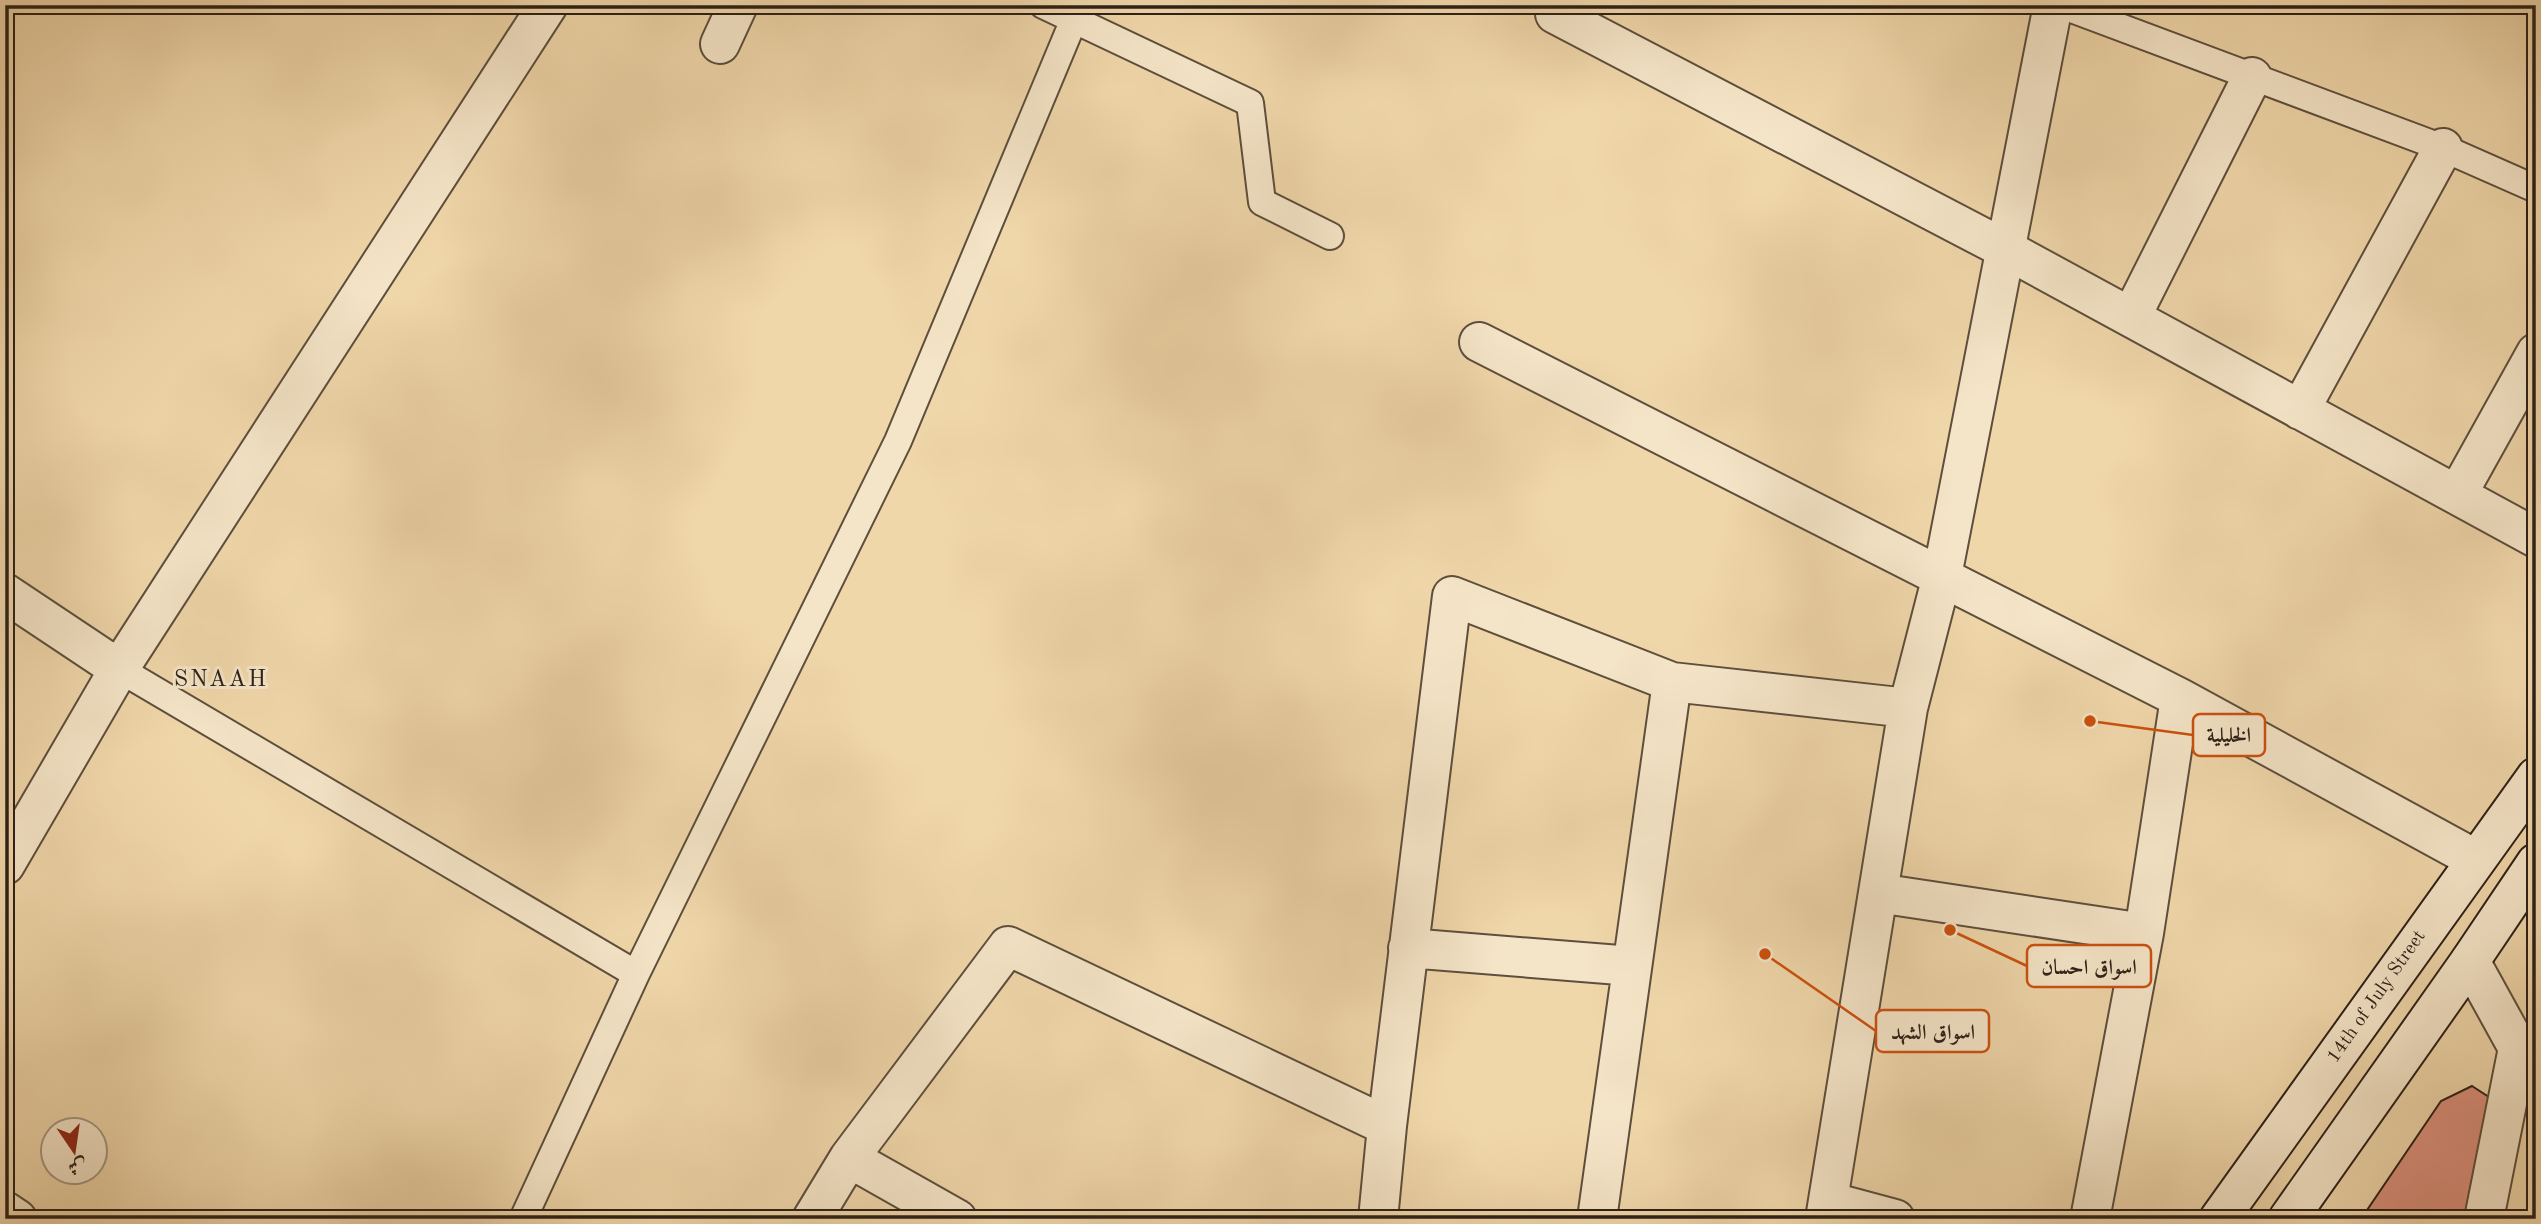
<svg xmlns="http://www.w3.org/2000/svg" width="2541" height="1224" viewBox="0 0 2541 1224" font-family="'Old Standard TT',Amiri,serif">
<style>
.building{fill:#da8f7b;stroke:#2c2019;stroke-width:2}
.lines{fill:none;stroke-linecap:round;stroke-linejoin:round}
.service-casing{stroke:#5d4e3d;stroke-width:30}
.minor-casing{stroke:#5d4e3d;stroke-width:42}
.secondary-casing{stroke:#2c2019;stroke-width:42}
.service{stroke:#f5e5c8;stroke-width:26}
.minor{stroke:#f5e5c8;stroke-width:38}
.secondary{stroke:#f5e5c8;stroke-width:38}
.labels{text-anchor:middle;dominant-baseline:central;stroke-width:6;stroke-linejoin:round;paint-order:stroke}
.street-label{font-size:19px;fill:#2c2019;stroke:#f5e5c8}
.quarter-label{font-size:23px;letter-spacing:2px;fill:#2c2019;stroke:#f5e5c8}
.leader{fill:none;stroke:#cc500e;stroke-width:2.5}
.callout-dot{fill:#cc500e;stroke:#f5e5c8;stroke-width:2.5}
.callout{fill:#f5e5c8;stroke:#cc500e;stroke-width:2.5}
.callout-label{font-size:21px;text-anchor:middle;font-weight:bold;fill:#2c2019}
</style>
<rect width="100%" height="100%" fill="#f0d7aa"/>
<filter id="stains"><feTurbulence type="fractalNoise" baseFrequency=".00286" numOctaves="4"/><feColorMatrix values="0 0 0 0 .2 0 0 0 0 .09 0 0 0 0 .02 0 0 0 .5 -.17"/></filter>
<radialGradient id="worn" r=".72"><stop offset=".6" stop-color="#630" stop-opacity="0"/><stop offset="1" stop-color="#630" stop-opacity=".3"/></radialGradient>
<!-- building -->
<path class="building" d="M2472 1086 2498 1103 2472 1219H2361L2441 1101Z"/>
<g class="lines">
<defs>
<path id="service" d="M1043 5 1250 103 1262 202 1330 236
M2061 5 2443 148 2536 189
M119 669 636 974
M523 1219 636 974 898 441 1080 5"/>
<path id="minor" d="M1555 14 2007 250 2536 538
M720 44 738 5
M2131 317 2252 77
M1479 342 2180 698 2475 859
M2300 410 2443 148
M2457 495 2536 353
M5 593 119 669
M5 865 119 669 548 5
M1878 893 2144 933 2180 698
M1408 948 1632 966
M2470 961 2518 1048 2484 1219
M849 1158 957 1219
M1828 1201 1895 1219
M5 1211 17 1219
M812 1219 849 1158 1008 946 1387 1126
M1378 1219 1387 1126 1452 596 1672 682 1908 708
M1597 1219 1672 682
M1825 1219 1908 708 1942 576 2053 5
M2090 1219 2144 933"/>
<path id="secondary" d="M2219 1219 2536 777
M2288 1219 2470 961 2536 863"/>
</defs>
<!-- service casing -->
<use href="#service" class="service-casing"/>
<!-- minor casing -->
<use href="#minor" class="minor-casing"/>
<!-- secondary casing -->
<use href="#secondary" class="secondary-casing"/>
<!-- service -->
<use href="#service" class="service"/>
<!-- minor -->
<use href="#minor" class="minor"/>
<!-- secondary -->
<use href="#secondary" class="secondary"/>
</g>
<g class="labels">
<!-- street labels -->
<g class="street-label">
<text transform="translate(2377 997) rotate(-55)">14th of July Street</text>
</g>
<!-- quarter labels -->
<g class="quarter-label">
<text x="221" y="679">SNAAH</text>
</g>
</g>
<!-- callouts -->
<path class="leader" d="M2090 721L2193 735M1950 930L2027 966M1765 954L1876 1031"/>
<g class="callout-dot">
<circle cx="2090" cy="721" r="7"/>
<circle cx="1950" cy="930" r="7"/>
<circle cx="1765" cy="954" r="7"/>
</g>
<g class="callout">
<rect x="2193" y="714" width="72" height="42" rx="7"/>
<rect x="2027" y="945" width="124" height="42" rx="7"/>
<rect x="1876" y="1010" width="113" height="42" rx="7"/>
</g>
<g class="callout-label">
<text x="2229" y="742">الخليلية</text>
<text x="2089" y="974">اسواق احسان</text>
<text x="1933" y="1039">اسواق الشهد</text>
</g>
<!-- margin -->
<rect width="2541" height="1224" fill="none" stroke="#f0d7aa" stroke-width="28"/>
<rect x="7" y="7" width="2527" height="1210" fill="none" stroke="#2c2019" stroke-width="3.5"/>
<rect x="14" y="14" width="2513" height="1196" fill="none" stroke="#2c2019" stroke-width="2"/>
<!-- north arrow -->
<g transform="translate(74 1151) rotate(167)"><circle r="33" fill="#f5e5c8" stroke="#a59682" stroke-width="2"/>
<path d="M0-5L12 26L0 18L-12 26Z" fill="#8f2418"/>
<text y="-10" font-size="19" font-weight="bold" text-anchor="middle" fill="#2c2019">ش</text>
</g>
<rect width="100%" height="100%" filter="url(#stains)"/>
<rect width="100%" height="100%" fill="url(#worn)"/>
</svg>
